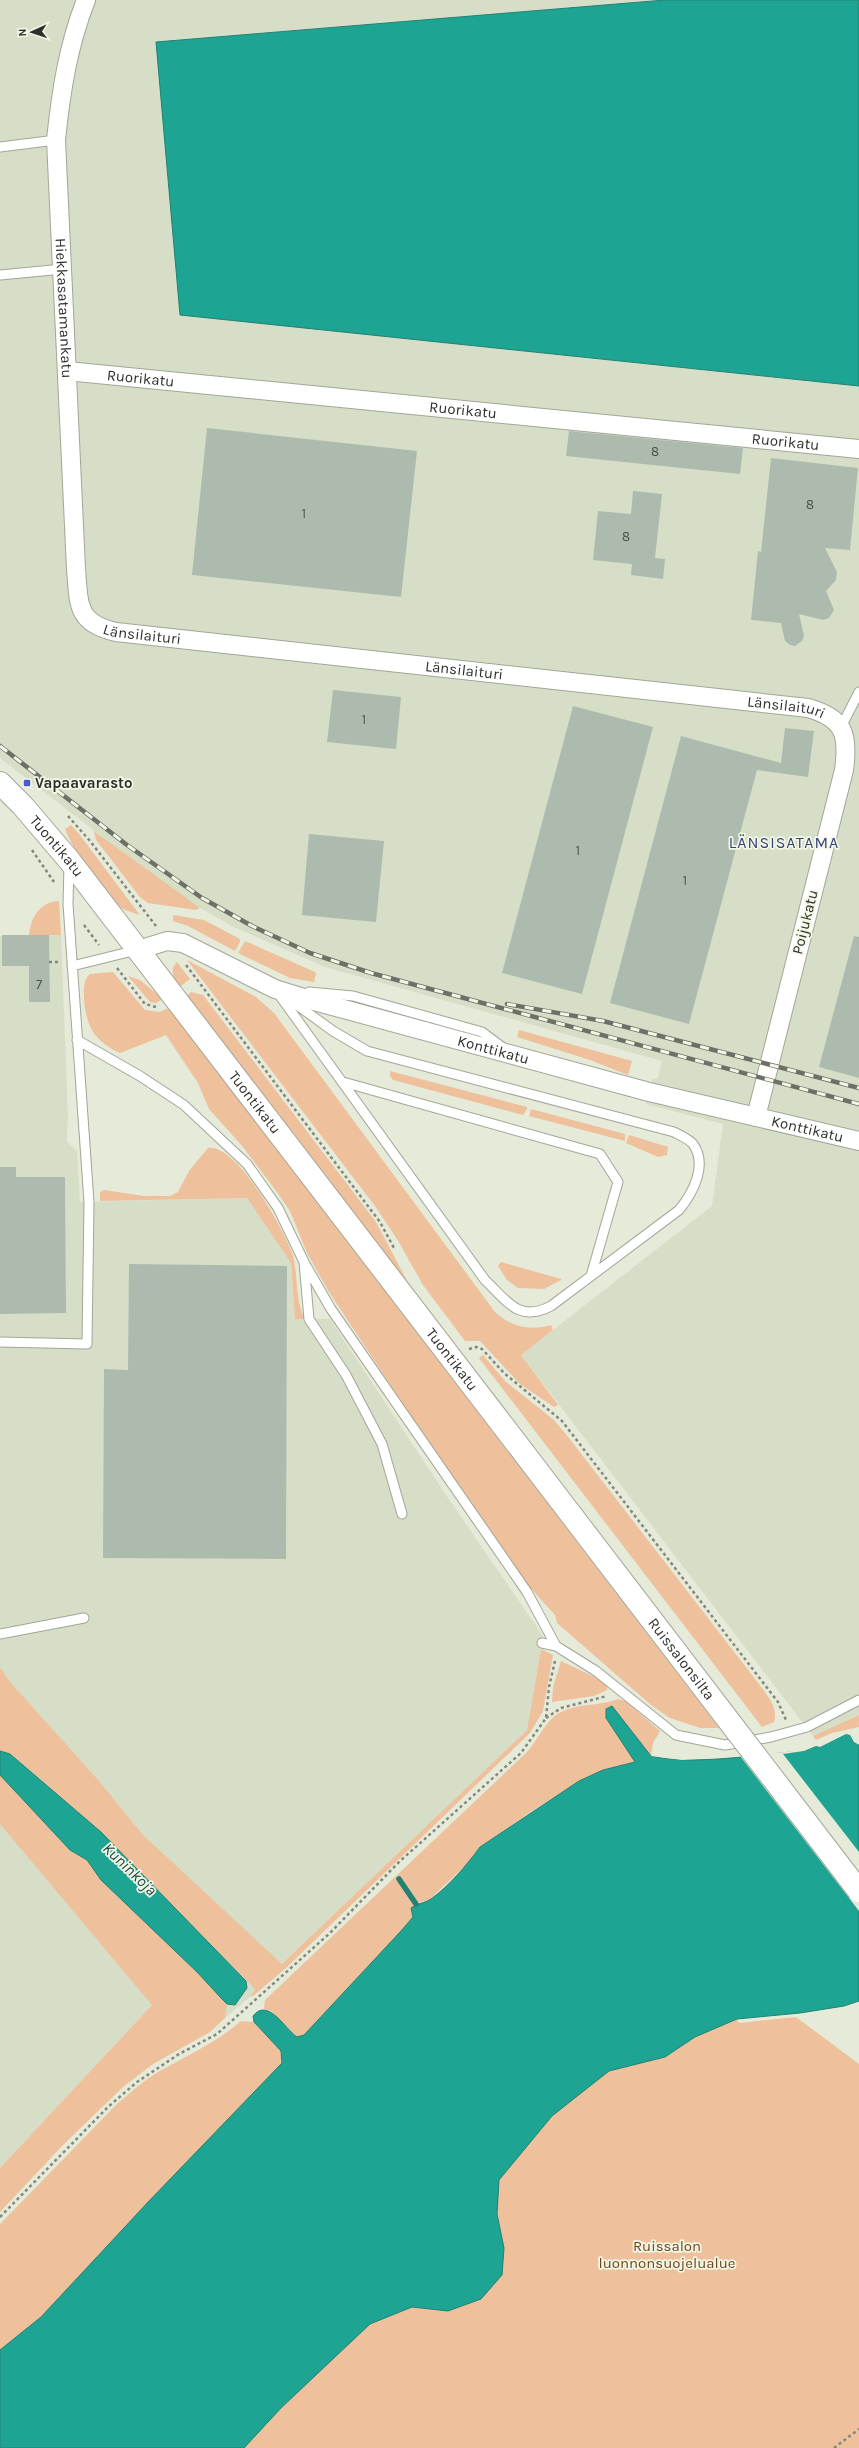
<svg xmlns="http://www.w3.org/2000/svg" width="859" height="2448" viewBox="0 0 859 2448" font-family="Karla,sans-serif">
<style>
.built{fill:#d7dec7}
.green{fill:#eec09b}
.water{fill:#1ea493;stroke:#228173}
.pier{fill:#e5ead9}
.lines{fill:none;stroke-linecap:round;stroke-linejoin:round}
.stream{stroke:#228173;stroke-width:5.5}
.building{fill:#adbbaf}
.service-casing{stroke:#a2a697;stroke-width:11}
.minor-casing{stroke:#a2a697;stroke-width:20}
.tertiary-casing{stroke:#a2a697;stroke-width:24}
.path{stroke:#84877c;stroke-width:2.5;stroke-dasharray:3 3;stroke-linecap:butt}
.service{stroke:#fff;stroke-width:9}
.minor{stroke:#fff;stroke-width:18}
.tertiary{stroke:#fff;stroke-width:22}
.rail-casing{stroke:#6d7066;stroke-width:4.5}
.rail{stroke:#f2f7e6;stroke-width:3;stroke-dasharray:9;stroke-linecap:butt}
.tertiary-bridge-casing{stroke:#a2a697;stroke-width:24;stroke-linecap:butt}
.tertiary-bridge{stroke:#fff;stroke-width:22}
.poi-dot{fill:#4a5bd0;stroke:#f2f7e6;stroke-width:1.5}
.labels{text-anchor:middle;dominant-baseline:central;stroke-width:3.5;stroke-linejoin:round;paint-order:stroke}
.number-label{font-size:13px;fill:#4d524a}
.street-label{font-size:15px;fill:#2d2f29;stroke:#f2f7e6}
.poi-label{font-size:15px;font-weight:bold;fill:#2d2f29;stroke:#f2f7e6;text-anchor:start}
.park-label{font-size:15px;fill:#72441a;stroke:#f2f7e6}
.neighbourhood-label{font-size:16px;letter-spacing:1px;fill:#35417c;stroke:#f2f7e6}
.water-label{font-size:16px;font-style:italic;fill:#144841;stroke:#f2f7e6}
</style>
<rect width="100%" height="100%" fill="#e5ead9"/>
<!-- built -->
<path class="built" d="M0 0H665L156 42 180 315 859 386V1715L813 1736 521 1355 712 1206 723 1124 646 1104 652 1080 658 1078 662 1061 325 967 234 927 200 908 157 879 0 758Z
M61 935 68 1115 67 1142 77 1151 80 1202 247 1198 291 1263 295 1319H330L448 1498 543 1636 527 1730 256 1989 250 1997 225 2018 152 2005 0 2168V936Z"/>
<!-- green -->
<path class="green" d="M71 825 79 834 140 915C134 913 126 911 120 907 103 896 72 848 65 829Z
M94 831 200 908 196 910 148 903 140 897 96 840Z
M59 901 61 935H29C31 918 39 902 59 901Z
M173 915 204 920 240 939V942L235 951 188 926 173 921Z
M245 941 315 972 316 974 314 982 290 978 238 953Z
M187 960 256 997 274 1013 495 1312C511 1327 530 1331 551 1325L553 1330 521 1355 558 1405 554 1407 520 1384 480 1341H465L423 1285 397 1239 375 1206Z
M177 962 190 979 181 986C173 980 169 969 177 962Z
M113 972 145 1010 159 1012 169 1008 719 1728H700L670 1718 651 1705 557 1623 555 1615 525 1582 428 1442 329 1292 307 1253 290 1211 277 1192 243 1147 209 1109 198 1083 166 1035 120 1053C94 1042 85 1024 84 997 84 989 83 980 90 974Z
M128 976 140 980 163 999 156 1003 150 1002Z
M191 992 203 995 376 1222 414 1294 186 996Z
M519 1030 632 1061 628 1075 590 1060 517 1037Z
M390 1071 527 1107V1109L523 1115 393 1080 390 1076Z
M531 1109 625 1134V1141L529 1116Z
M629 1135 668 1147 667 1155 658 1157 626 1143Z
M208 1148C237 1144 283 1228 292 1253 299 1274 294 1299 305 1319H295L291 1263 247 1198 100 1201V1192L104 1190 144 1196H170L178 1192 189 1171Z
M501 1262 561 1279V1280L544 1289 518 1288 507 1280 498 1266Z
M483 1355 506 1382 554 1420 569 1438 762 1688C770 1699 778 1709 774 1722L762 1727 479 1358Z
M541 1649 553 1655 543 1711 530 1733 286 1968 253 1996 250 1997 255 1989 101 1832 11 1754 0 1751V1667L10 1682 99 1781 143 1835 282 1964 527 1730Z
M561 1661 601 1680 607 1686V1690L594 1696 552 1702 553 1687Z
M618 1699 625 1701 660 1731 653 1743 651 1756 638 1742 625 1745 636 1762 603 1770 579 1781 529 1813 480 1847 468 1863 429 1900 419 1902 411 1908 413 1917 401 1931 304 2035 297 2037 271 2011 264 2009 265 2000 527 1752C537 1741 544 1724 556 1715 574 1702 599 1707 618 1699Z
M859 1715V1727L832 1733 816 1740 813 1736Z
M0 1775 70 1850 87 1860 101 1880 197 1972 227 2004 225 2018 210 2032 153 2064 123 2087 63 2145 0 2212V2168L152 2005 0 1824Z
M796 2017 859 2064V2448H220L608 2037 680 2047 695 2037 737 2019 739 2023Z
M241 2021 254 2022 281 2051 282 2063 150 2200 41 2317 0 2350V2224L117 2104C130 2093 143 2081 158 2072 186 2056 216 2043 241 2021Z"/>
<!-- water -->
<path class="water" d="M665 0H859V386L180 315 156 42Z
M612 1706 651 1756C692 1766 760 1754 804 1751L816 1746 820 1747 846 1734 850 1735 854 1742 859 1745V2001L844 2006 800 2013 737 2019 695 2037 665 2057 609 2071 552 2116 499 2180 497 2214 504 2248 502 2275 481 2299 448 2311 412 2307 370 2324 281 2408 244 2448H0V2350L41 2317 150 2200 282 2063 281 2051 254 2022 253 2016C268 1997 285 2029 297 2037L304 2035 401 1931 413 1917 411 1908C418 1903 425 1903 431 1899 449 1886 466 1866 480 1847L579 1781 603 1770 635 1762 606 1718V1709Z
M0 1751 10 1754 101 1832 246 1981 247 1988 235 2005 227 2004 222 1999 197 1972 101 1880 87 1860 70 1850 0 1775Z"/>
<!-- pier -->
<path class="pier" d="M845 1733H851L859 1745 854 1742 850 1735 846 1734 820 1747 816 1746 804 1751 783 1754 859 1852V1911L740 1756 682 1760 651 1756 652 1754 682 1758 786 1752 804 1749 816 1744 820 1745Z"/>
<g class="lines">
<!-- stream -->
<path class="stream" d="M399 1879 416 1904"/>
</g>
<!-- building -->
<path class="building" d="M207 428 417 451 401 597 192 575Z
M569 431 743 448 740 474 566 456Z
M771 458 858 468 850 550 825 548 837 572 836 580 826 591 834 610 829 618 823 620 799 614 804 636 802 641 795 646 790 645 785 641 781 623 751 620 758 551 761 552Z
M633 491 662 494 655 558 665 559 663 579 631 575 632 564 593 560 598 511 631 514Z
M333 690 401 697 396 749 327 742Z
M573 706 653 727 582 994 502 973Z
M785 728 814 731 808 777 757 770 689 1024 610 1003 681 736 781 763Z
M309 834 384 841 376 922 302 915Z
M2 935H49L50 1002H29V966H2Z
M854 936 859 937V1078L819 1067Z
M0 1167H16V1177H65L66 1313 0 1314Z
M129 1264 287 1266 286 1559 103 1558 104 1369 128 1370Z"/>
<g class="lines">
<defs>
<path id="service" d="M0 147 56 140
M0 275 63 269
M841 727 859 692
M72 966 137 950
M275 989 333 1031 367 1051 674 1132C679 1135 689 1139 693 1144 708 1165 693 1193 679 1210L551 1306C519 1323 507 1301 485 1280Z
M309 992 353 996 482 1032 502 1047
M77 1040 140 1076 184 1105 247 1164 278 1208 304 1262 309 1319 346 1375 382 1444 402 1514
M343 1082 600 1154 618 1182 591 1276
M305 1264 331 1309 527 1592 556 1646
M0 1342 87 1344 89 1202 68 904 69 865
M0 1634 84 1618
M542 1643 556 1646 596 1671 676 1735 725 1745 771 1737 807 1727 859 1700"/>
<g id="minor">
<path id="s1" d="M86 0C68 46 61 91 56 140L76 569C79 604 76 623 116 632L808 708C844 718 849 734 844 770L756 1117"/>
<path id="s2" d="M67 371 859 449"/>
<path id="s3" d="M138 950 167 941 183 943 275 989 314 1001 649 1092 859 1141"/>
</g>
<g id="tertiary">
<path id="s4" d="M0 783 23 806 69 860 504 1427"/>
</g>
</defs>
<!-- service casing -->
<use href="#service" class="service-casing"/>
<!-- minor casing -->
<use href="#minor" class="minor-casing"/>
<!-- tertiary casing -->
<use href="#tertiary" class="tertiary-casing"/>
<!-- path -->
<path class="path" d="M68 816 90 841 156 926
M32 850 54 882
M84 925 99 945
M49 962H58
M186 965 380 1222 394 1248
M117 968 145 1004 156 1007
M469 1349 476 1347 482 1349 504 1373 562 1421 778 1702 786 1720
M546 1718 561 1708 607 1696
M0 2217 108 2107 137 2082 179 2054 217 2034 330 1933 400 1861 521 1753 546 1718 549 1687 555 1661
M834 2448 859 2429"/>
<!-- service -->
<use href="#service" class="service"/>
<!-- minor -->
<use href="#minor" class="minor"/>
<!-- tertiary -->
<use href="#tertiary" class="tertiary"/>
<defs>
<path id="rail" d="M0 746 127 845 202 898 252 926 310 953 371 973 859 1104
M507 1004 603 1021 859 1088"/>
</defs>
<!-- rail casing -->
<use href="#rail" class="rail-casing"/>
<!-- rail -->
<use href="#rail" class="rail"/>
<defs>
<g id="tertiary-bridge">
<path id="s5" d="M504 1427 859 1891"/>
</g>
</defs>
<!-- tertiary-bridge casing -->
<use href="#tertiary-bridge" class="tertiary-bridge-casing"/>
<!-- tertiary-bridge -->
<use href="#tertiary-bridge" class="tertiary-bridge"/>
</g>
<!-- markers -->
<rect class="poi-dot" x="23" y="779" width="8" height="8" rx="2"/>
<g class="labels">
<!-- number labels -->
<g class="number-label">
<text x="655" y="451">8</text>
<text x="810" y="504">8</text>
<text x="304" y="513">1</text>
<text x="626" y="536">8</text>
<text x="364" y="719">1</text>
<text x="578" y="850">1</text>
<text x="685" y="880">1</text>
<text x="39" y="984">7</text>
</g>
<!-- street labels -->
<g class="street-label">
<text stroke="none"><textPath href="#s1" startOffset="312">Hiekkasatamankatu</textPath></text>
<text stroke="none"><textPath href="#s2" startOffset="74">Ruorikatu</textPath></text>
<text stroke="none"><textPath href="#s2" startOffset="398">Ruorikatu</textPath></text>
<text stroke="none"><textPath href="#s2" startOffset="722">Ruorikatu</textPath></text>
<text stroke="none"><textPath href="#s1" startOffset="683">Länsilaituri</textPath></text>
<text stroke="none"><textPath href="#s1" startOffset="1007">Länsilaituri</textPath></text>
<text stroke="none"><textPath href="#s1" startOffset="1331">Länsilaituri</textPath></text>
<text stroke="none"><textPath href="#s4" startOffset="85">Tuontikatu</textPath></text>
<text transform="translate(805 922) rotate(-76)">Poijukatu</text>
<text stroke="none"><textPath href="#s3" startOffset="376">Konttikatu</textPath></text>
<text stroke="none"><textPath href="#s4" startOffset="409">Tuontikatu</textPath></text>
<text stroke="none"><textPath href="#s3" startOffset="700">Konttikatu</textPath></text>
<text stroke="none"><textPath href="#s4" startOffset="733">Tuontikatu</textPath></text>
<text stroke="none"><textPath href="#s5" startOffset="292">Ruissalonsilta</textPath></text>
</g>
<!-- poi labels -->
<g class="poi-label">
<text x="35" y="783">Vapaavarasto</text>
</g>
<!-- park labels -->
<g class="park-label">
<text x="667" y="2246">Ruissalon<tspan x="667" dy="17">luonnonsuojelualue</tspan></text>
</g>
<!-- neighbourhood labels -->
<g class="neighbourhood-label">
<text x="784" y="842">LÄNSISATAMA</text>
</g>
<!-- water labels -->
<g class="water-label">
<text transform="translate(130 1869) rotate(44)">Kuninkoja</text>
</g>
</g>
<!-- north arrow -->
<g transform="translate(32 32) rotate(267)" stroke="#f2f7e6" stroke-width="3" paint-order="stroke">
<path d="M0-3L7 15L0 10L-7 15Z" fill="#2d2f29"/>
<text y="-6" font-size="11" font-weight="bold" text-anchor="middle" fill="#2d2f29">N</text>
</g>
</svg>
